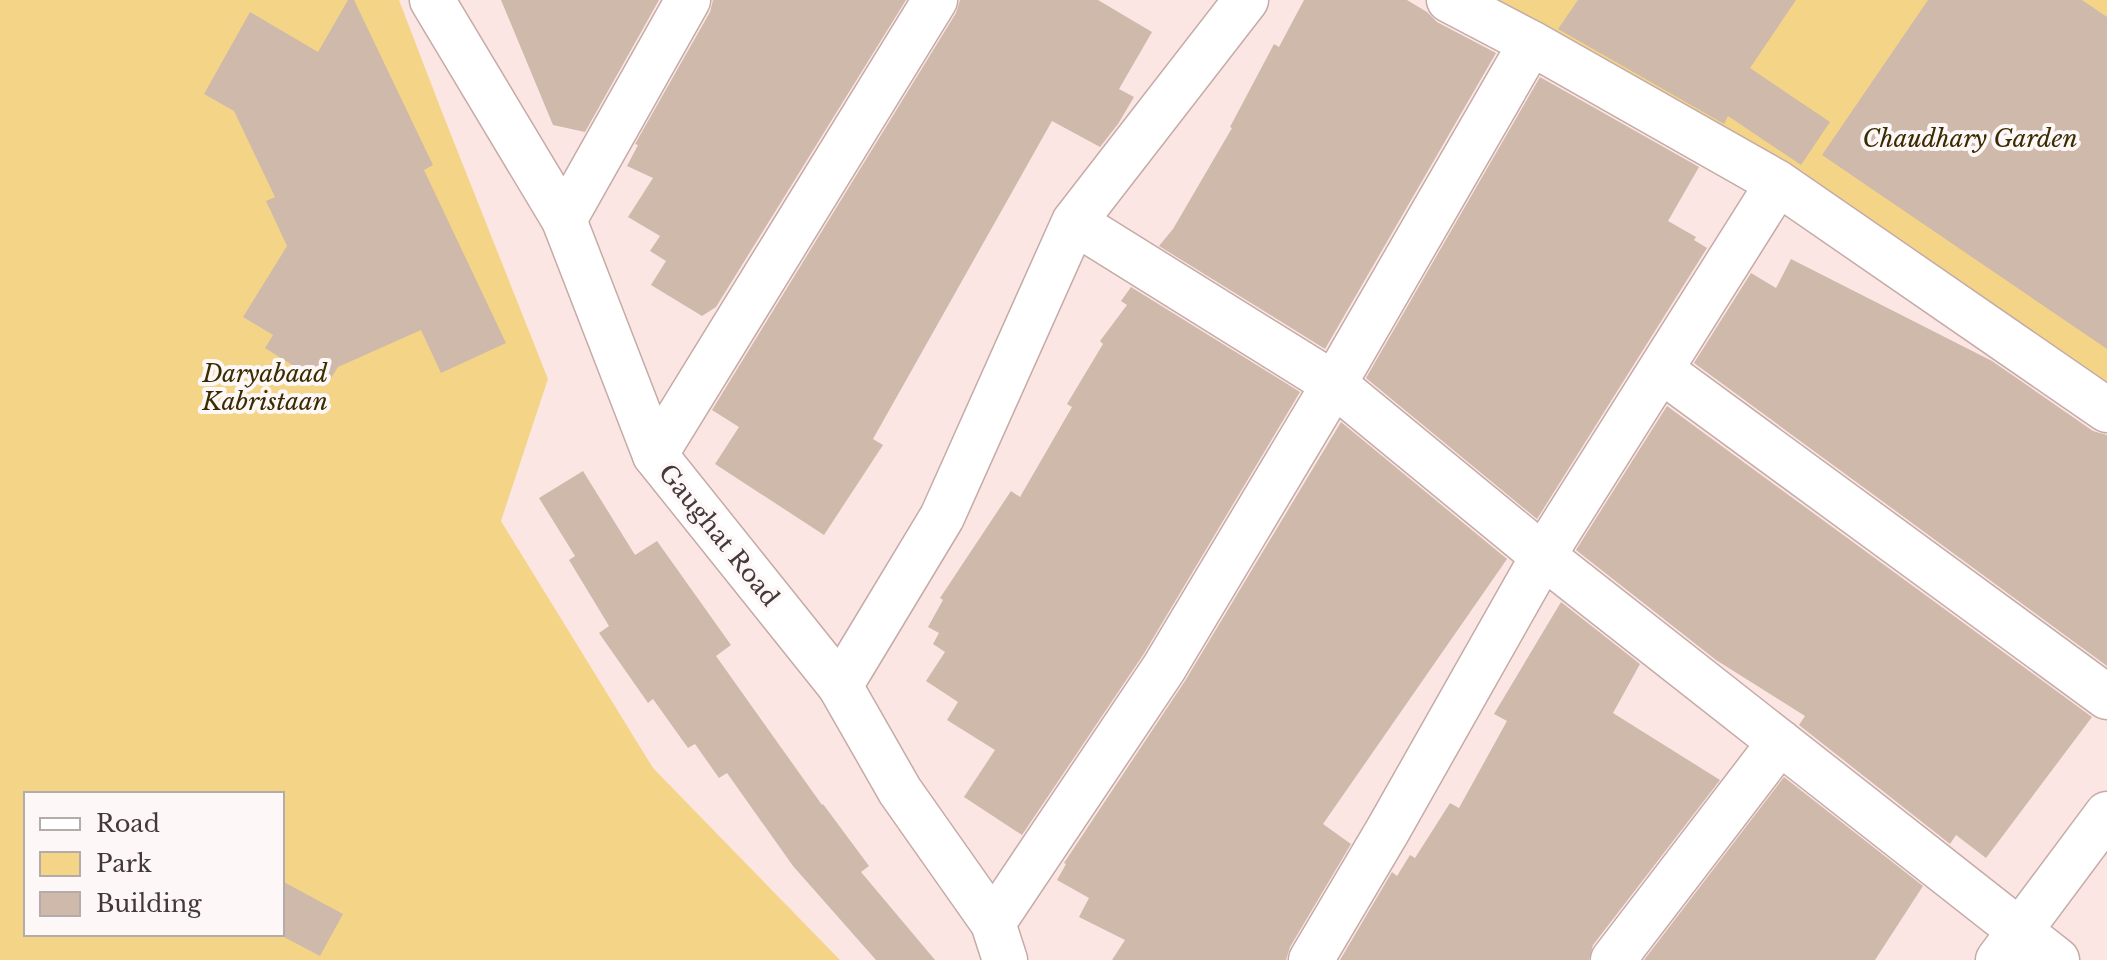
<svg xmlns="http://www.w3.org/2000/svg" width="2107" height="960" viewBox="0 0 2107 960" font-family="'Libre Baskerville',serif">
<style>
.green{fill:#f4d588;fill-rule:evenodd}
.building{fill:#ceb9ab}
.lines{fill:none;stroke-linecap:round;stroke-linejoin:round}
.street-casing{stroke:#c5aba7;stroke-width:47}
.secondary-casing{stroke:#c5aba7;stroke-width:47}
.street{stroke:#fff;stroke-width:44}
.secondary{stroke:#fff;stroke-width:44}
.labels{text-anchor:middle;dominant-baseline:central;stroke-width:8;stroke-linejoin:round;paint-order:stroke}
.park-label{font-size:24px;font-style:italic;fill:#3a2c00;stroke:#fdf8f7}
.street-label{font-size:24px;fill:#443938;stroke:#fdf8f7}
</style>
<rect width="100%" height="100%" fill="#fce6e3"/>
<!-- green -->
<path class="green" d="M0 0H399L442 112 548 379 501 521 653 768 840 960H0ZM26 794H282V934H26Z
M1490 0H2107V387Z"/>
<!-- building -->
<path class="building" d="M348 0H354L433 165 424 170 506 343 441 373 421 330 338 367 326 386 265 348 273 335 243 317 287 246 266 201 275 197 234 111 204 94 250 12 318 52Z
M501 0H659L585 132 553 125Z
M713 0H906L716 307 702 316 651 285 666 261 650 251 660 236 628 217 653 178 627 166 638 145 635 144 710 12Z
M960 0H1098L1152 32 1119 89 1134 97 1118 124 1100 147 1052 121 873 439 883 445 824 535 715 464 739 427 712 410 956 13Z
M1304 0H1407L1427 12 1437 22 1496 53 1325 349 1159 246 1173 229 1232 128 1230 127 1274 44 1279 47Z
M1578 0H1796L1750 68 1830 122 1801 165 1728 116 1724 124 1558 29Z
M1928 0H2082L2107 17V349L1822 155Z
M1540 77 1699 167 1668 221 1696 237 1694 240 1707 248 1537 519 1366 378Z
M1791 259 1992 361 2093 431 2107 435V666L1694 363 1751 273 1776 288Z
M1131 287 1300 392 1143 655 1022 835 964 797 995 750 947 720 958 702 926 681 945 652 933 644 939 633 928 627 943 600 940 598 1011 491 1020 497 1072 407 1067 404 1103 344 1100 341 1127 305 1121 301Z
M1667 406 2092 717 1986 858 1956 835 1950 844 1799 725 1805 716 1716 660 1576 550Z
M1341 422 1507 559 1323 824 1351 844 1290 947 1286 960H1112L1125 940 1079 917 1089 898 1057 880 1066 864 1064 863 1185 681Z
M583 471 635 555 657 541 731 645 716 656 822 805 823 804 869 866 861 872 935 960H876L793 866 727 773 719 778 695 744 688 748 653 699 648 703 599 633 609 626 569 560 575 556 539 498Z
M1561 602 1640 664 1613 713 1720 780 1593 945 1589 960H1340L1392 872 1397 876 1410 855 1415 858 1450 803 1459 808 1507 721 1494 714Z
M1784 777 1923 886 1875 960H1644Z
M282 881 343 914 320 956 282 936Z"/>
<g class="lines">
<defs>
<path id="street" d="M1449 0 1531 43 1778 183 2107 410
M564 220 688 0
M1074 222 1334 384 1543 556 2057 960
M1661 370 2107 697
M655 455 935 0
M840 686 942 517 1074 222 1246 0
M993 923 1164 668 1334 384 1531 43
M1311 960 1388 830 1543 556 1778 183
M1613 960 1780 742"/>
<path id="secondary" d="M432 0 564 220 655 455 840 686 900 791 993 923 1005 960
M1998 960 2107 814"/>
</defs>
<!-- street casing -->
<use href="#street" class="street-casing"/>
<!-- secondary casing -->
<use href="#secondary" class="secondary-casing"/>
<!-- street -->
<use href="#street" class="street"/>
<!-- secondary -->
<use href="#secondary" class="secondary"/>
</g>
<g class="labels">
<!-- park labels -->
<g class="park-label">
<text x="1970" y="138">Chaudhary Garden</text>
<text x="265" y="373">Daryabaad<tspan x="265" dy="28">Kabristaan</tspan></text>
</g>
<!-- street labels -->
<g class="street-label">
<text transform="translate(719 535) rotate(51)">Gaughat Road</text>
</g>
</g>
<!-- legend -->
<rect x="24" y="792" width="260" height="144" fill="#fdf8f7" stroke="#b3acab" stroke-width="2"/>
<rect x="40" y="818" width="40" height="12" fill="#ffffff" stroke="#b3acab" stroke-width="2"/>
<text x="96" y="832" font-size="24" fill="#443938">Road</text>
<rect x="40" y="852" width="40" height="24" fill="#f4d588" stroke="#b3acab" stroke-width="2"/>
<text x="96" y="872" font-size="24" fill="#443938">Park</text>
<rect x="40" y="892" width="40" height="24" fill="#ceb9ab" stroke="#b3acab" stroke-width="2"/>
<text x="96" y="912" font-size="24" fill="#443938">Building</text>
</svg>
